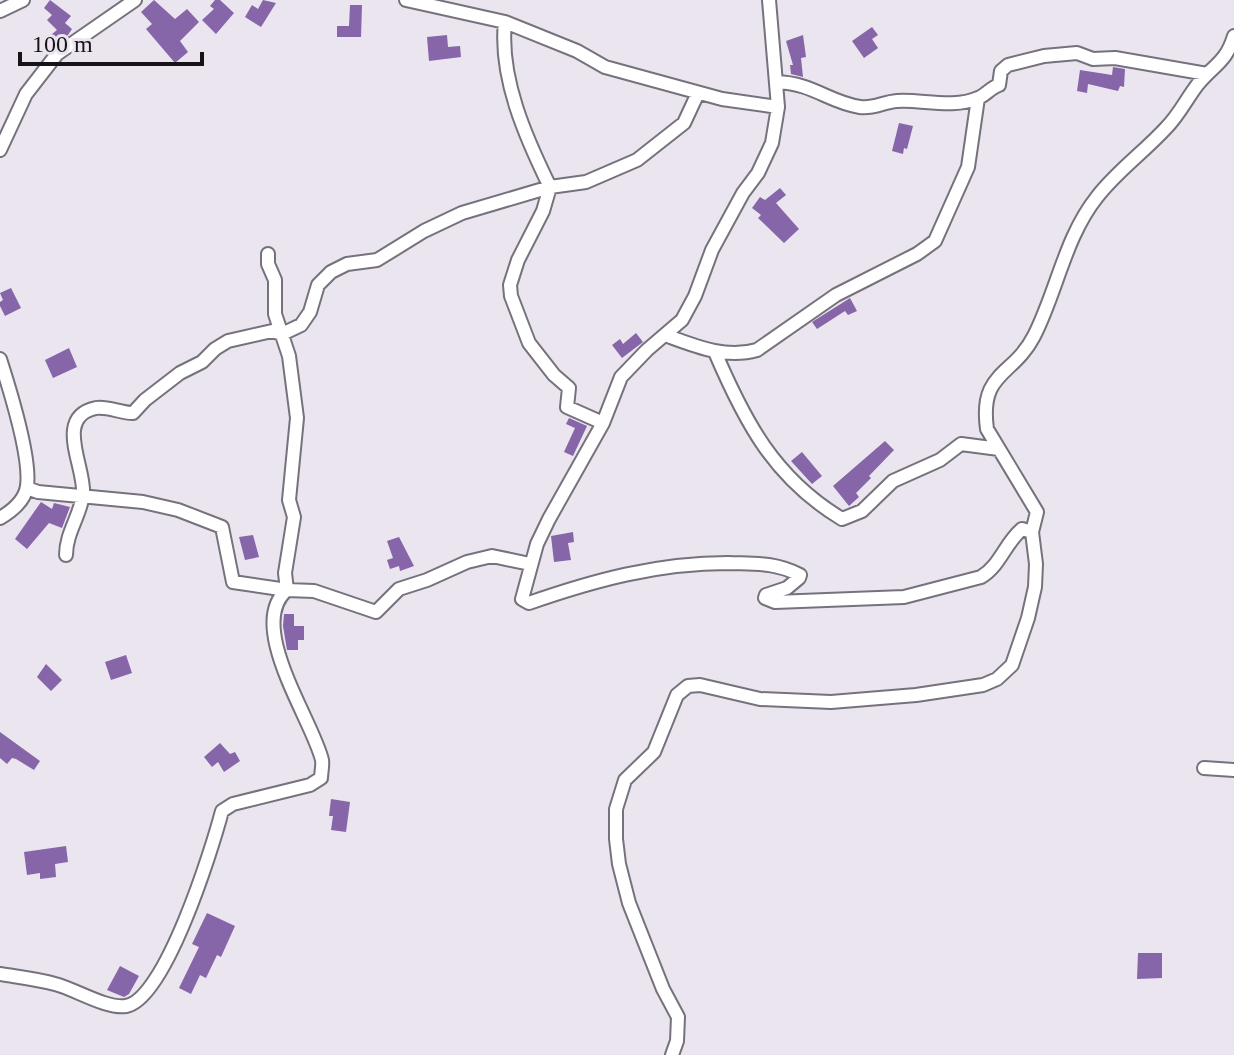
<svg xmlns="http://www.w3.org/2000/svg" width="1234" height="1055" viewBox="0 0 1234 1055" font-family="'Times New Roman',serif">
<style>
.building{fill:#8665a9}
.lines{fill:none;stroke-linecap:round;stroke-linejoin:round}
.minor-casing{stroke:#76727b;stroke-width:16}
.minor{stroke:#fff;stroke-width:12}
</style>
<rect width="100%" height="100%" fill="#eae5ef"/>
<!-- building -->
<path class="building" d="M50 0 71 16 65 23 72 29 68 35 52 46 46 39 57 30 47 20 52 15 44 8Z
M154 0 175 19 187 9 199 22 180 41 188 52 175 63 146 29 152 24 141 12Z
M215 0H220L234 13 216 34 202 20 214 9 210 6Z
M263 0 276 3 261 27 245 17 252 5 258 9Z
M350 5H362L361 37H337V26H349Z
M872 27 878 35 872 39 878 48 864 58 852 41Z
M447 35 448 47 460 46 461 57 429 61 427 37Z
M803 35 806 57 801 58 803 77 791 74 790 65H793L786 41Z
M1113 67 1125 69 1124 87 1120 86 1118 91 1088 84 1087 93 1077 91 1080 70 1112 75Z
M899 123 913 126 907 149 904 148 903 154 892 151Z
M780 188 786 195 776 203 799 229 784 243 758 218 761 215 752 208 760 197 765 200Z
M11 288 21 308 5 316 0 306V302L3 300 0 293Z
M850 298 857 311 848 315 845 311 817 329 812 322Z
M636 333 643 342 622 358 612 345 620 339 623 344Z
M69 348 77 367 53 378 45 360Z
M569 418 587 426 573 456 564 452 575 428 566 424Z
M885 441 894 450 869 476 871 478 856 493 859 497 849 506 833 486Z
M802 452 822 476 812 484 791 461Z
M41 502 52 509 54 503 70 507 62 528 49 523 27 549 15 539Z
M573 532 574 542 568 543 571 560 554 562 551 536Z
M253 535 259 557 245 560 239 537Z
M399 537 414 566 400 571 399 566 390 569 387 560 393 558 387 541Z
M284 614H294V626H304V640H298V650H287L283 626Z
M126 655 132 673 111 680 105 662Z
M46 664 62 680 51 691 37 677Z
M0 732 40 761 34 770 16 759 12 758 7 764 0 758Z
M220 743 230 754 235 752 240 761 224 772 218 762 212 767 204 757Z
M331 799 350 802 346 832 331 830 333 816H329Z
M66 846 68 862 55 864 56 877 40 879V873L27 875 24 852Z
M207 913 235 926 221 957 217 955 206 978 200 975 191 994 179 988 199 947 192 944Z
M1138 953H1162V978L1137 979Z
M120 966 139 976 129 994 124 997 107 990Z"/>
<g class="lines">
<defs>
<path id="minor" d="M406 0 505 22 577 51 605 67 722 99 778 107
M769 0 778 107 772 143 758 173 743 193 712 250 695 296 682 320 647 350 621 377 603 423 549 519 537 544 522 599 529 603C595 580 658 563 728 563 756 564 774 562 800 575L799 578 787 588 766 595 765 598 775 602 904 597 981 577C1000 566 1005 543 1022 529L1032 532
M0 11 23 0
M505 22C499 78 526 138 550 187L543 211 518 260 510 285 511 296 529 343 554 375 569 388 567 407 603 423
M776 82C813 83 828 102 860 107 874 109 883 102 897 101 920 99 954 109 978 98 986 95 990 88 999 85L1001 71 1008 65 1044 56 1077 53 1093 59 1115 58 1207 74
M0 150 26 94 57 54 135 0
M665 335C695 346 725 359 757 350L836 295 917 254 935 241 968 167 978 98
M715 352C745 422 774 478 842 519L862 511 893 481 940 460 961 444 999 449
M0 359C9 387 31 458 27 486 25 500 12 511 0 518
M27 488 38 492 143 502 178 510 222 527 233 582 287 590 285 573 294 517 289 500 297 418 289 356 275 314V280L268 264V254
M66 555C66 533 80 516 83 495 86 468 53 417 96 408 107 406 121 413 133 413L145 400 180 373 202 362 215 349 228 341 272 331 282 334 301 325 310 312 318 285 331 272 347 264 377 260 424 231 462 213 550 187 586 182 637 160 684 123 698 93
M1204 768 1234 770
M0 974C18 977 37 979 55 984 75 989 106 1009 126 1006 165 1000 212 849 222 811L233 804 310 785 321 778C321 773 323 765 322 760 313 721 245 625 287 590L314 591 376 612 399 589 427 580 467 562 492 556 530 564
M672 1055 677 1041 678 1017 663 989 629 903 619 864 616 839V809L625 780 654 752 677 695 688 686 700 685 760 699 831 702 916 695 983 685 997 679 1012 665 1028 618 1035 587 1036 564 1032 532 1037 512 987 429C979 371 1013 377 1034 336 1057 291 1065 237 1097 197 1117 171 1144 152 1166 128 1179 115 1187 98 1198 84 1215 64 1226 62 1234 36"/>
</defs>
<!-- minor casing -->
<use href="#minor" class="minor-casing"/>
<!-- minor -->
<use href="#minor" class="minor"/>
</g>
<!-- scale -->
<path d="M20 52v12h182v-12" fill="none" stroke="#161418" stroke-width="4"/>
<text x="32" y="52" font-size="24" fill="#161418" stroke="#eae5ef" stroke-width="6" paint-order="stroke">100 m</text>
</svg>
